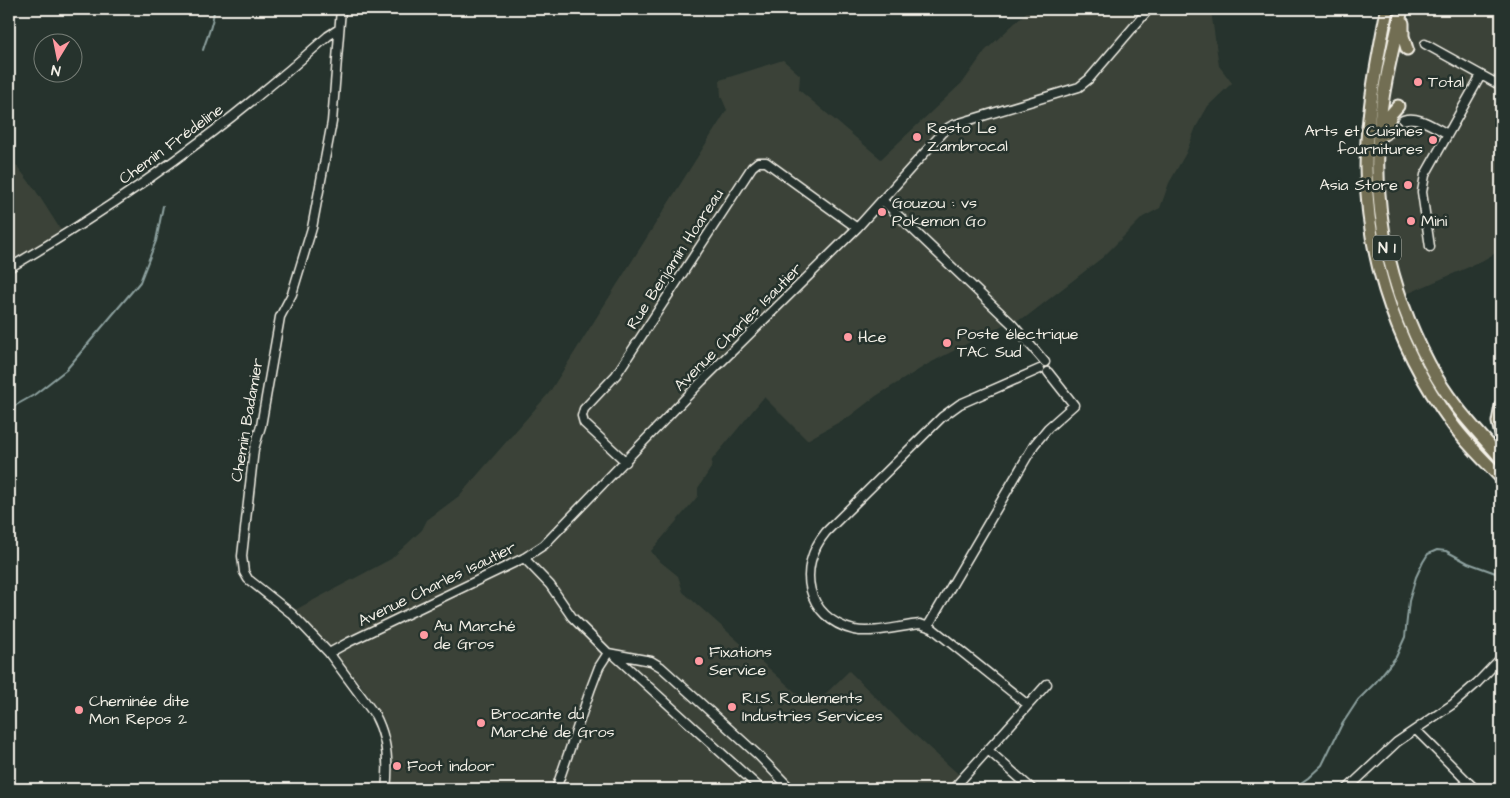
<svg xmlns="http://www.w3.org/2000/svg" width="1510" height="798" viewBox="0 0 1510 798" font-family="'Architects Daughter',sans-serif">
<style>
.built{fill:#3b4339}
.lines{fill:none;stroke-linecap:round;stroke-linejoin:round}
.stream{stroke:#8da19f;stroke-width:2}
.minor-casing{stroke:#f4f1e8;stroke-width:11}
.highway-casing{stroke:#f4f1e8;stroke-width:15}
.minor{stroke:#26332d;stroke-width:8}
.highway{stroke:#726e52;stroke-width:11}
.poi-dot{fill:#ff9aa2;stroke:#26332d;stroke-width:2}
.labels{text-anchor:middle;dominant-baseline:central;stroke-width:5;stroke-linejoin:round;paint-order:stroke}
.shield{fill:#26332d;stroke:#b6b8b0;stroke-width:1}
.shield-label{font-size:15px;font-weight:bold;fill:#f4f1e8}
.poi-label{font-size:16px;fill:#f4f1e8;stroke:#26332d;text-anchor:start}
.street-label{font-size:16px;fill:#f4f1e8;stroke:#26332d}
</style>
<rect width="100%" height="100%" fill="#26332d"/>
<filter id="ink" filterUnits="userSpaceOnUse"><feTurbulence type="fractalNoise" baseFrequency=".02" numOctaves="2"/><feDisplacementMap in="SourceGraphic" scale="10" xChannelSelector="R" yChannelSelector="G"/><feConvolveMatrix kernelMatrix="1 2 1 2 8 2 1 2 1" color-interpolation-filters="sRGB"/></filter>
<g filter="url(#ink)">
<!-- built -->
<path class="built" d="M1030 9H1201L1202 10 1211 11 1219 66 1232 83 1208 106 1196 127 1186 153 1169 183 1160 208 1143 217 1103 257 1026 317 1003 325 928 364 876 396 850 416 807 440 764 397 712 460 711 468 698 488V496L651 551 657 559 678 576 683 592 812 707 849 671 906 727 975 789H392V758L386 723 360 684 295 610 391 559 422 530 427 520 459 496 549 393 727 110 721 96 720 80 783 60 800 75 799 90 881 159 964 81 985 51Z
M1417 9H1501V250L1478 263 1402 296 1386 205 1385 161 1387 141 1385 114 1399 43 1407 38 1410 18Z
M9 156 34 188 62 232 9 264Z"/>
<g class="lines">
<!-- stream -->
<path class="stream" d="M203 50C207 36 214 23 214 9
M9 409 34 395 66 370 140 282 156 241 163 206
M1292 789 1308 778 1322 765 1341 726 1358 700 1375 683 1396 657 1405 637 1409 601 1416 577 1423 562 1428 554 1437 550 1446 551 1468 563 1501 575"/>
<defs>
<path id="minor" d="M341 9 332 122 312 228 292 294 280 317 261 426 254 449 242 556 244 572 248 579 292 614 329 653 375 715C387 737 389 764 386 789
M1425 44 1501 86
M1403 120C1419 115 1433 127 1448 134
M883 201 1013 325 1045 362
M1430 247 1422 192 1425 175 1481 75
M9 268C123 202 230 124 328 36L339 29
M626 462 584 423 582 416 584 409 616 375 752 167 758 162H766L857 228
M524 558 550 585 572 617 608 653 651 661 661 667 758 755 791 789
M928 626 1034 445 1048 428 1074 405 1048 372
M329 653 349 642 524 558 544 545 702 381 857 228 946 129 953 125 1079 87 1089 79 1149 9
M614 655 761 789
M1028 705 932 628 920 624C900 626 873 634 854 630 806 618 796 568 826 532L942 417 960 404 1040 369
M1416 730 1475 789
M988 750 1032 789
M556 789 591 688 599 667 608 653
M953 789 1047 684
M1347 789 1397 742 1453 704 1477 683 1501 658"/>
<path id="highway" d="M1387 9C1379 52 1370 96 1367 140 1360 242 1393 343 1453 425 1467 444 1485 461 1501 478
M1402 9C1393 49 1382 90 1379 132 1372 218 1394 303 1437 378 1454 407 1479 433 1501 458
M1403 23V36L1407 49
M1385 134 1391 114 1398 106
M1501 406 1498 422 1501 435"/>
</defs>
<!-- minor casing -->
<use href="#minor" class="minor-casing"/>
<!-- highway casing -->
<use href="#highway" class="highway-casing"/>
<!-- minor -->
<use href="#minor" class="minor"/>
<!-- highway -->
<use href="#highway" class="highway"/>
</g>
</g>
<!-- markers -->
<g class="poi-dot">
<circle cx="1418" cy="82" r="5"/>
<circle cx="917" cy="137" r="5"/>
<circle cx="1433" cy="140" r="5"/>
<circle cx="1408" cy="185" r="5"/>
<circle cx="882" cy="212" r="5"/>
<circle cx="1411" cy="221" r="5"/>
<circle cx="848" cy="337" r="5"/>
<circle cx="947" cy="343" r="5"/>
<circle cx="424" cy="635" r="5"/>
<circle cx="699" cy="661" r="5"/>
<circle cx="732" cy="707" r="5"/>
<circle cx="79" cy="710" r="5"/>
<circle cx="481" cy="723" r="5"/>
<circle cx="397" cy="766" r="5"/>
</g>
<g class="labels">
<!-- shield labels -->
<rect class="shield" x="1373" y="235.5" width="28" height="25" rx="4"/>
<g class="shield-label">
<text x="1387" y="248">N 1</text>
</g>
<!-- poi labels -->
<g class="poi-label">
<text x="1428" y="82">Total</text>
<text x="927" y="128">Resto Le<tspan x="927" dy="18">Zambrocal</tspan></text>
<text x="1423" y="131" text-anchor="end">Arts et Cuisines<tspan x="1423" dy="18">fournitures</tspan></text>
<text x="1398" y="185" text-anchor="end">Asia Store</text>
<text x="892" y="203">Gouzou : vs<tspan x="892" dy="18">Pokemon Go</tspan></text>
<text x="1421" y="221">Mini</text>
<text x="957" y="334">Poste électrique<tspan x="957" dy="18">TAC Sud</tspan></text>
<text x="858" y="337">Hce</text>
<text x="434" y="626">Au Marché<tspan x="434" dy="18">de Gros</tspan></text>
<text x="709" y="652">Fixations<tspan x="709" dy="18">Service</tspan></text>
<text x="742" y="698">R.I.S. Roulements<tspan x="742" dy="18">Industries Services</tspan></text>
<text x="89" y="701">Cheminée dite<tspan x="89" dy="18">Mon Repos 2</tspan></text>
<text x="491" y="714">Brocante du<tspan x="491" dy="18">Marché de Gros</tspan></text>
<text x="407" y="766">Foot indoor</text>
</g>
<!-- street labels -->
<g class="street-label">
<text transform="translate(171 144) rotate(-36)">Chemin Frédeline</text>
<text transform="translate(675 259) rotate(-57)">Rue Benjamin Hoareau</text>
<text transform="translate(738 327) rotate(-45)">Avenue Charles Isautier</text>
<text transform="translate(247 420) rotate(-80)">Chemin Badamier</text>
<text transform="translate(437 584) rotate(-26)">Avenue Charles Isautier</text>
</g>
</g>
<!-- margin -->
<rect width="1510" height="798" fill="none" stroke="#26332d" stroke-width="30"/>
<rect x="15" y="15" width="1480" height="768" fill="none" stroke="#f4f1e8" stroke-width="2" filter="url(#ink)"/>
<!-- north arrow -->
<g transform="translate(58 58) rotate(190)"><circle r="24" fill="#26332d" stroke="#787f78"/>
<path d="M0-4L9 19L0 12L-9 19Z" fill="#ff9aa2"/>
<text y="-8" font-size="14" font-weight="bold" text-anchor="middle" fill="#f4f1e8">N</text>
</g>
</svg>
